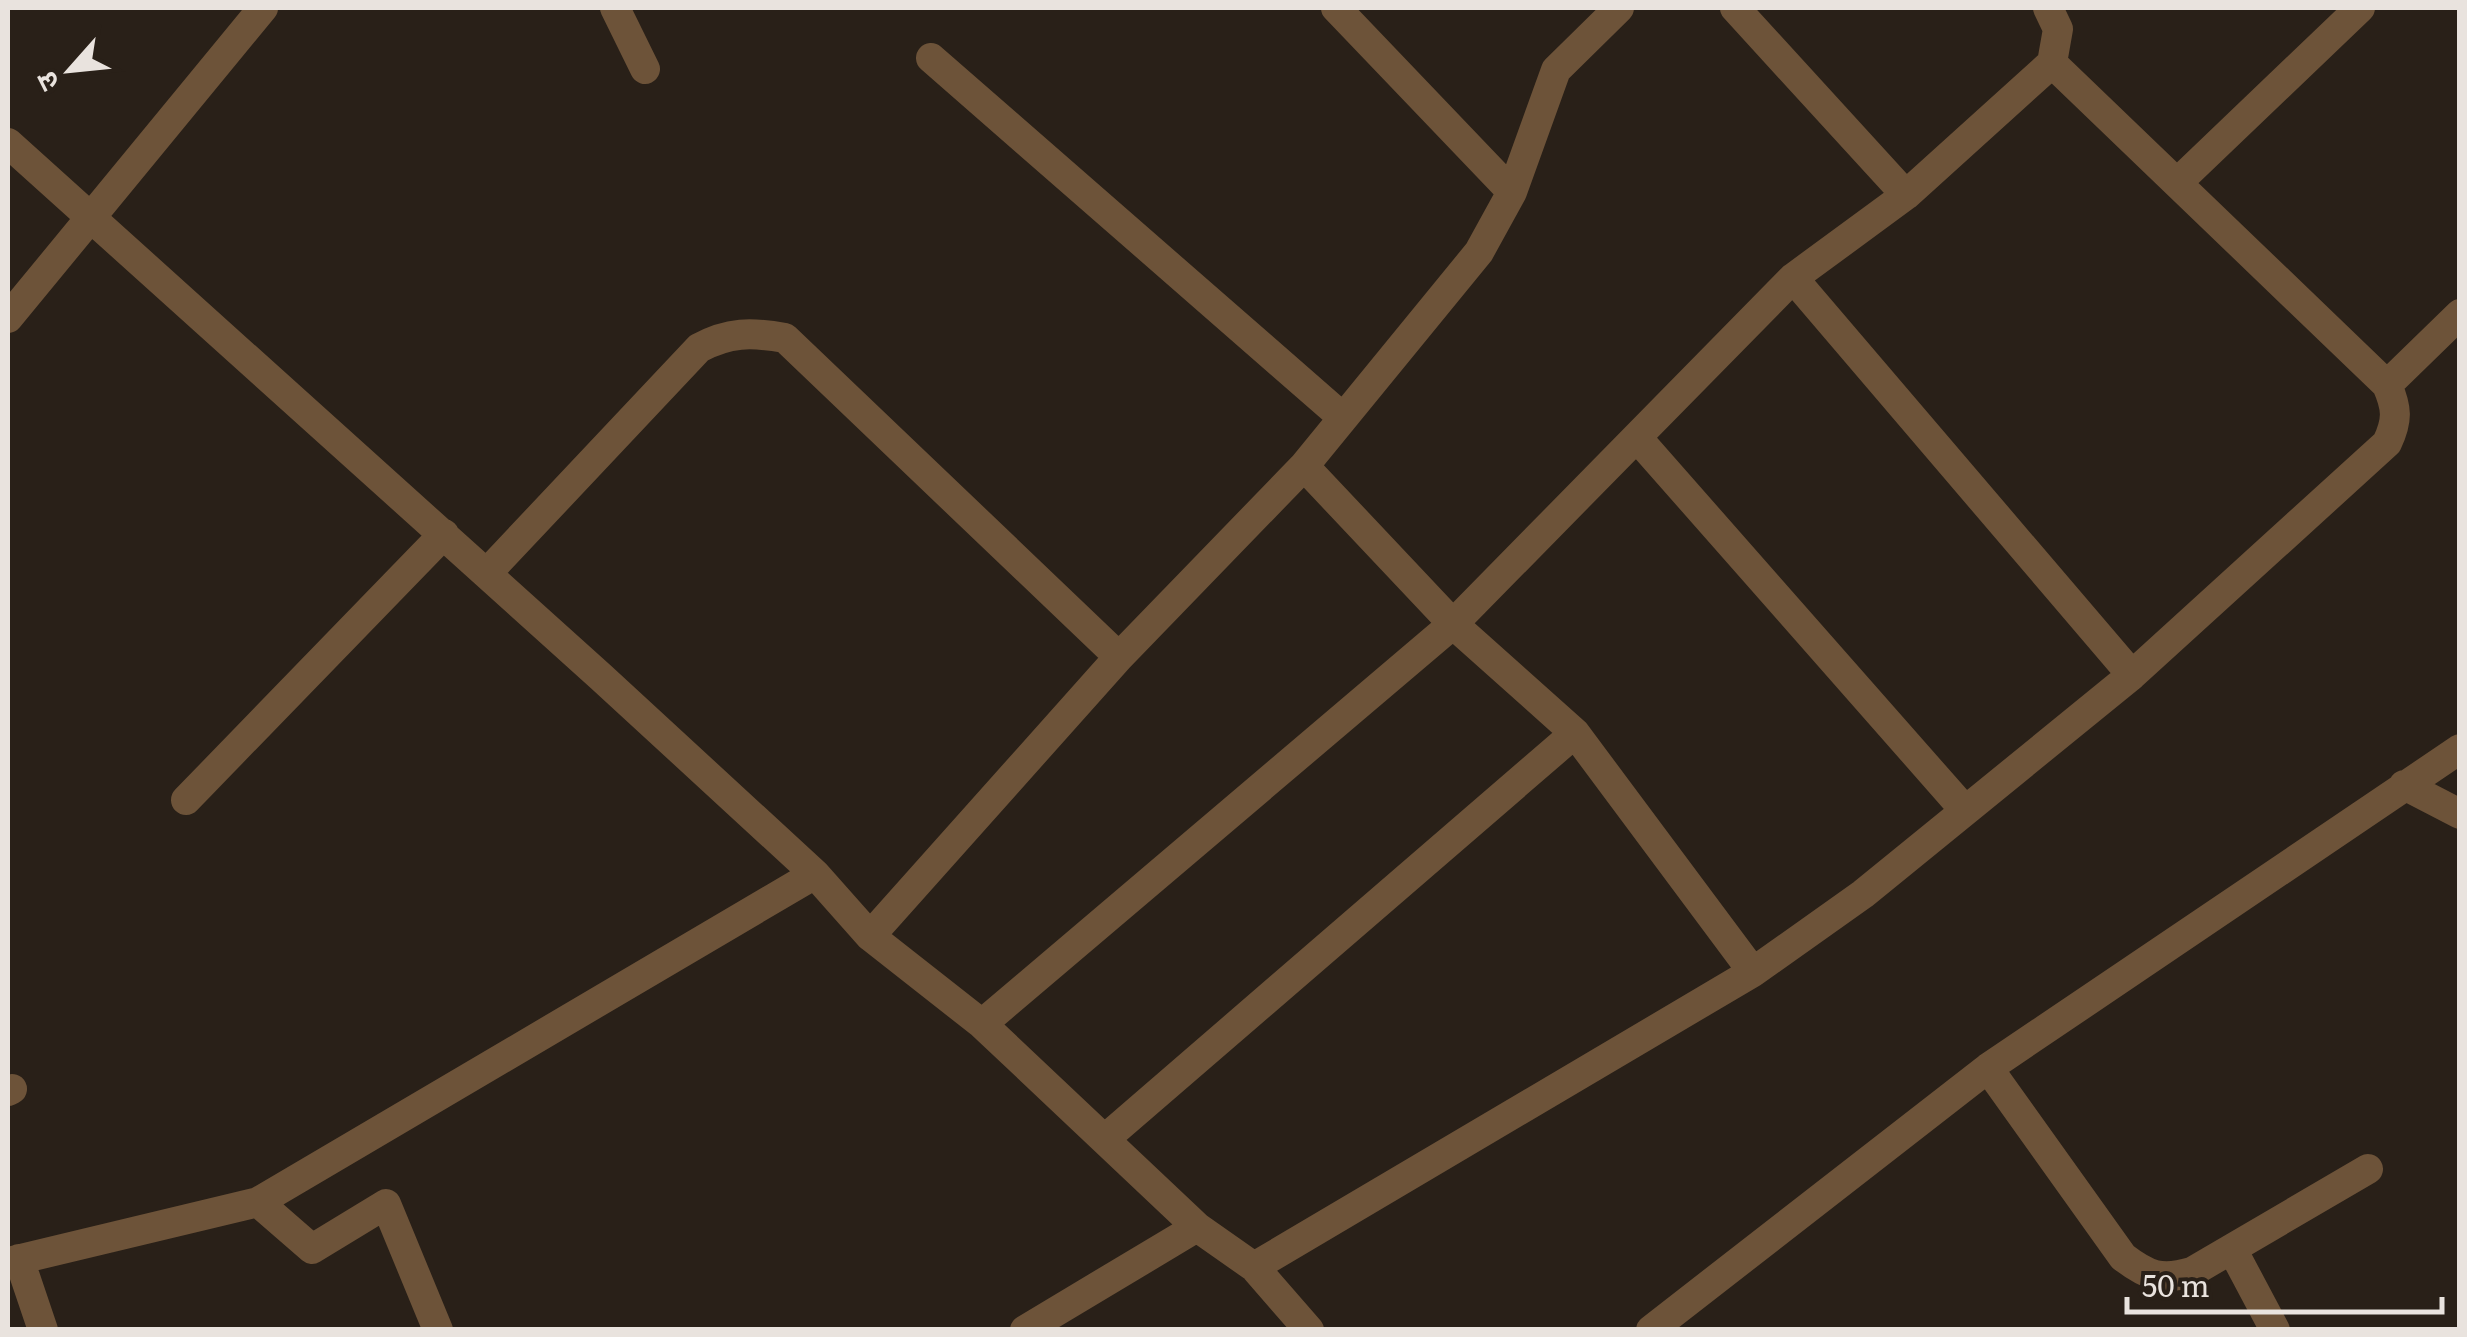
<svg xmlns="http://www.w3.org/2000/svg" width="2467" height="1337" viewBox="0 0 2467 1337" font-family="Literata,'Noto Sans Devanagari',serif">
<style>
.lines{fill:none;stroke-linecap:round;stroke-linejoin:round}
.minor{stroke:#6d5339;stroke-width:30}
</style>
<rect width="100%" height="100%" fill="#292018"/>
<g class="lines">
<!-- minor -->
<path class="minor" d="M615 8 645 69
M1336 8 1512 192
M1735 8 1906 195
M931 58 1341 416
M2052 63 2387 385C2397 408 2398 420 2387 443L2132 675
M8 143 601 677 815 874 870 936 982 1024 1197 1227 1254 1267 1309 1330
M2177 183 2360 8
M8 318 263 8
M2387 385 2460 314
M1639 440 1963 808
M1304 466 1453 624 1575 733 1753 972
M487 573 699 348C729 332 751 332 785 338L1119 657
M2404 785 2460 814
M186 800 444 534
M870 936 1119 657 1304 466 1479 252 1512 192 1556 70 1619 8
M982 1024 1453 624 1793 278 1906 195 2052 63 2058 29 2048 8
M1988 1068 2123 1257C2148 1276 2161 1281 2192 1272L2368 1169
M8 1091 12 1089
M1106 1138 1575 733
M258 1202 815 874
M2232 1249 2275 1330
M19 1259 43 1330
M8 1262 258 1202 312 1249 386 1204 438 1330
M1254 1267 1753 972 1863 894 2132 675 1793 278
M1025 1330 1197 1227
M1651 1330 1988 1068 2460 749"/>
</g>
<!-- border -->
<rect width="2467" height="1337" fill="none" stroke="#e9e3de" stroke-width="20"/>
<!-- north arrow -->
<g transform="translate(70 70) rotate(243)" stroke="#292018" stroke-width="8" paint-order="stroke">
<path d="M0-8L18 38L0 25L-18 38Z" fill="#e9e3de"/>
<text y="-15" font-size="28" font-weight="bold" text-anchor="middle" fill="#e9e3de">उ</text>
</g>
<!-- scale -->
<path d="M2127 1297v15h315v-15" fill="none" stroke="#e9e3de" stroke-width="5"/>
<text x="2142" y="1297" font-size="30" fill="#e9e3de" stroke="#292018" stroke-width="8" paint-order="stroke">50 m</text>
</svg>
